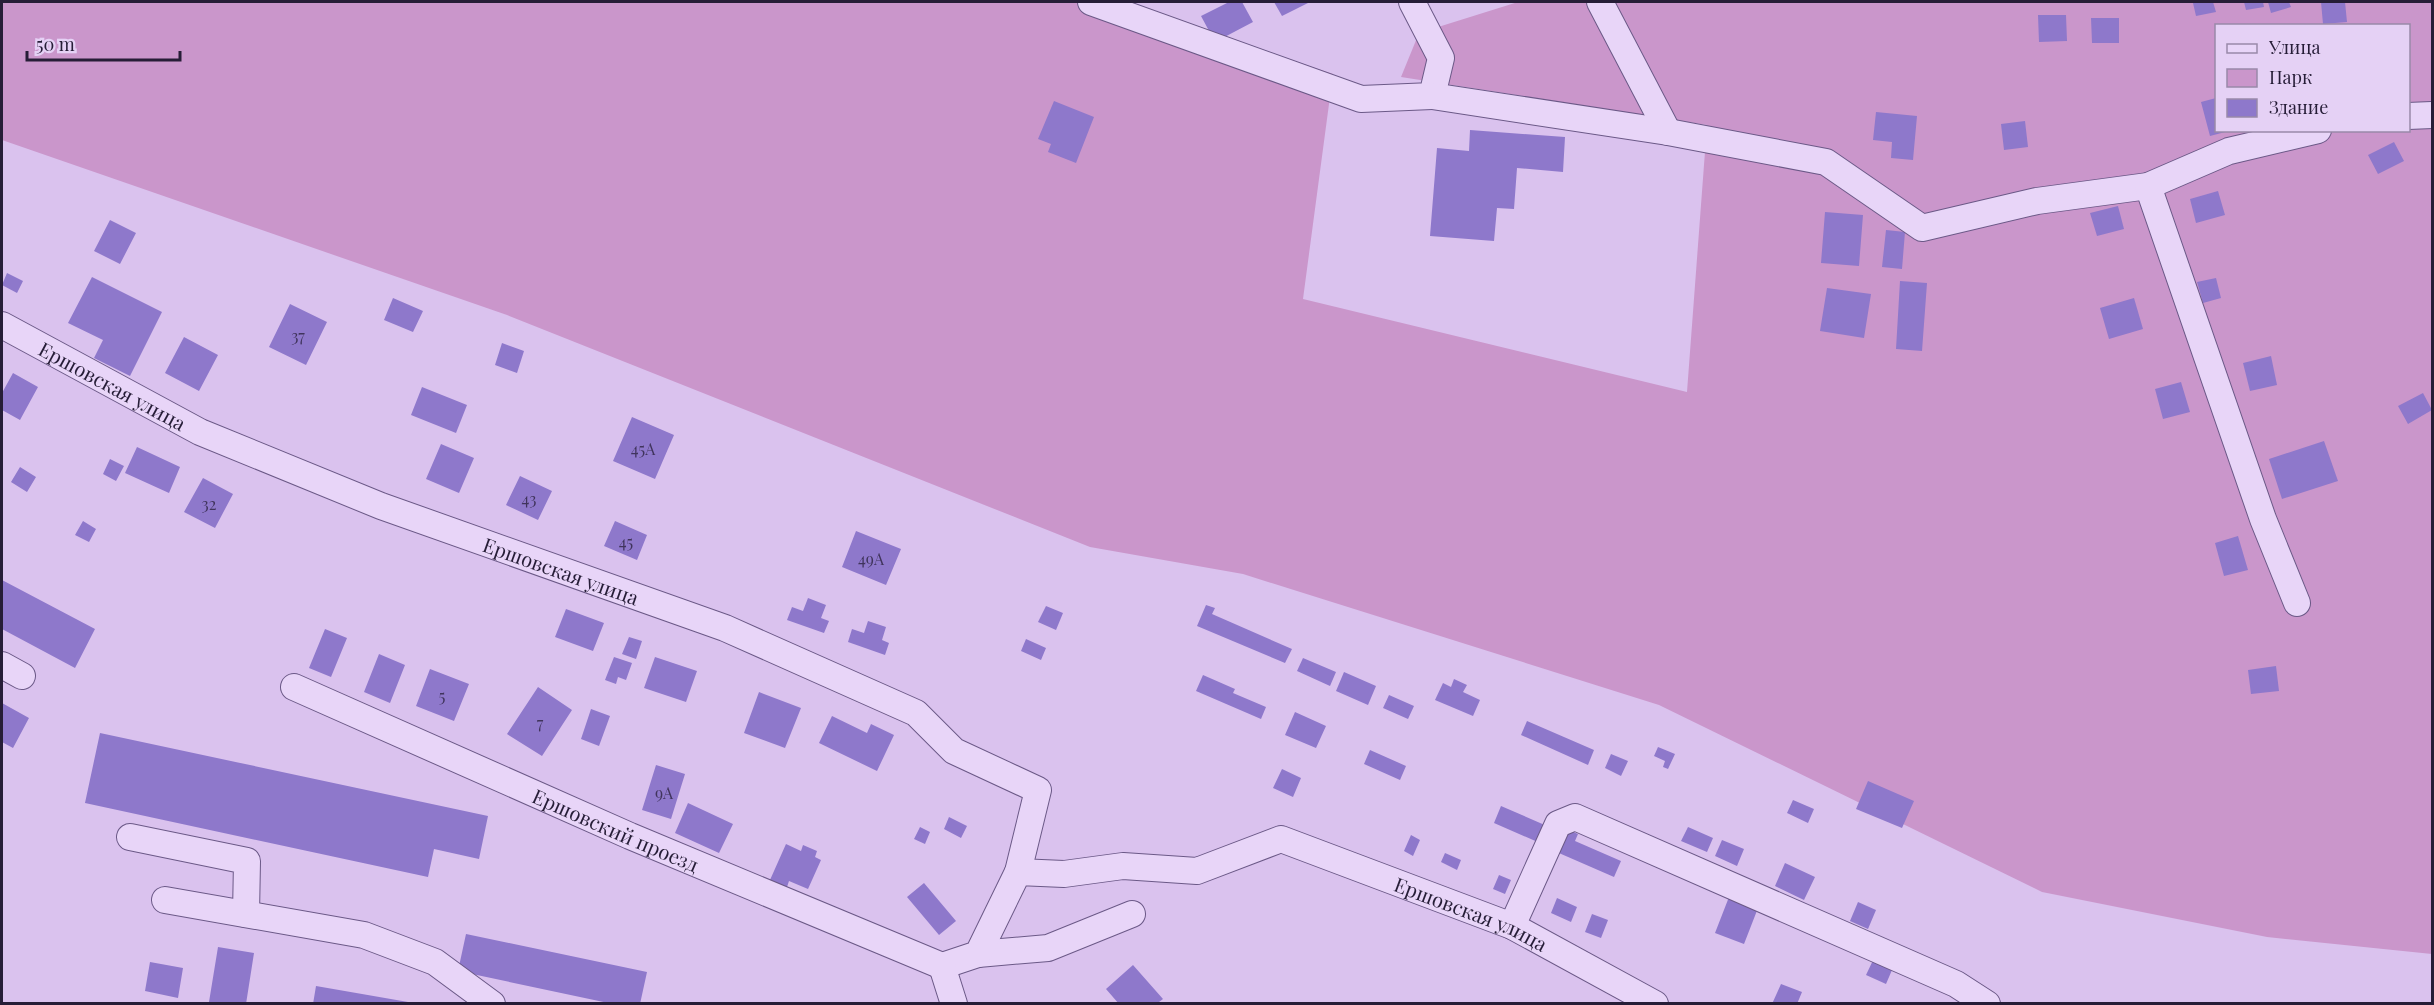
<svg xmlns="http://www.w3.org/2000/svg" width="2434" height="1005" viewBox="0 0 2434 1005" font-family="'Playfair Display',serif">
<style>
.green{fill:#ca96cb;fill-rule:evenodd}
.building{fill:#8e78cb}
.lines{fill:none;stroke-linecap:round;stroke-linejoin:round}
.minor-casing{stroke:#6b5987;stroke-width:28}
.minor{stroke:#e8d5f8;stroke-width:26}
.labels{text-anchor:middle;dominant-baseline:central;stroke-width:5;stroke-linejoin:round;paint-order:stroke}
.number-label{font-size:16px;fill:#40345c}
.street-label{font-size:20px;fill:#261d37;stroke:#e5d1f5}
</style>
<rect width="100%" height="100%" fill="#dac2ee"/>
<!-- green -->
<path class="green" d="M2 2H1120L1333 74 1303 299 1687 392 1707 125 1401 77 1419 33 1518 2H2432V954L2267 937 2042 892 1659 705 1243 574 1090 547 507 315 2 140ZM2216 26H2408V130H2216Z"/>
<!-- building -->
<path class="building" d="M1229 2H1242L1253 22 1215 42 1201 16Z
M1274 2H1310L1282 16Z
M2197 2H2213L2216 12 2196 16 2193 3Z
M2244 2H2263L2264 7 2246 10Z
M2268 2H2289L2291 7 2271 13Z
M2321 2H2345L2347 22 2323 24Z
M2038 15H2066L2067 41 2039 42Z
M2091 18H2119V43H2092Z
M2216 98V130L2229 131 2210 136 2201 102Z
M1054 101 1094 117 1076 163 1048 152 1051 144 1038 139Z
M1876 112 1917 116 1913 160 1891 158 1892 142 1873 140Z
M2025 121 2028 147 2004 150 2001 124Z
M1470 130 1565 137 1563 172 1517 168 1514 209 1497 208 1494 241 1430 236 1437 148 1469 151Z
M2394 142 2404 161 2378 174 2368 155Z
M2218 191 2225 215 2196 223 2190 199Z
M2118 206 2124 229 2097 236 2090 213Z
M1825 212 1863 215 1859 266 1821 263Z
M110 220 136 233 120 264 94 251Z
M1886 230 1905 232 1902 269 1882 267Z
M7 273 23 281 17 293 2 285Z
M92 277 162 312 130 376 94 358 103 340 68 323Z
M2216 278 2221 298 2203 303 2197 282Z
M1900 281 1927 283 1922 351 1896 349Z
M1827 288 1871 294 1864 338 1820 331Z
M393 298 423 311 413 332 384 320Z
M2134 298 2143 329 2109 339 2100 308Z
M290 304 327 322 306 365 269 347Z
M184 337 218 355 199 391 165 373Z
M502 343 524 351 517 373 495 365Z
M2271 356 2277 385 2250 391 2243 363Z
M13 373 38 387 20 420 2 410V393Z
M2181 382 2190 412 2163 419 2155 389Z
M422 387 467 405 456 433 411 415Z
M2423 393 2432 410 2408 424 2398 406Z
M632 417 674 435 655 479 613 461Z
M2324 441 2338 481 2282 499 2269 459Z
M441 444 474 458 459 493 426 479Z
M137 447 180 467 169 493 125 473Z
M110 459 124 466 116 481 103 474Z
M20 467 36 477 27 492 11 482Z
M520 476 552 491 538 520 506 505Z
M203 478 233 494 215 528 184 512Z
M83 521 96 529 89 542 75 535Z
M615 521 647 535 637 560 604 546Z
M856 531 901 549 886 585 842 567Z
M2238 536 2248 570 2224 576 2215 543Z
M2 580 95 629 75 668 2 629Z
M808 598 826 605 821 618 829 621 824 633 787 620 792 607 803 611Z
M1206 605 1215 608 1212 614 1292 649 1285 663 1197 626Z
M1046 606 1063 613 1056 630 1038 622Z
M566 609 604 623 593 651 555 637Z
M868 621 886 627 882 640 889 643 885 655 848 642 852 629 864 633Z
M325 629 347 638 331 677 309 668Z
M629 637 642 641 636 659 622 654Z
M1026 639 1046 648 1041 660 1021 651Z
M379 654 405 665 390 703 364 692Z
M614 657 632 663 626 680 618 677 616 684 605 680Z
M655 657 697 671 686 702 644 688Z
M1303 658 1336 672 1330 686 1297 671Z
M2276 666 2279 691 2251 694 2248 670Z
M430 669 469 684 454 721 416 706Z
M1344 672 1376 686 1368 705 1336 691Z
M1203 675 1235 689 1233 693 1266 707 1261 719 1196 691Z
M1454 679 1467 685 1463 692 1480 700 1473 716 1435 700 1443 683 1451 687Z
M538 687 572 710 542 756 507 734Z
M759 692 801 708 785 748 744 733Z
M1389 695 1414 706 1408 719 1383 708Z
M2 703 29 718 13 748 2 742Z
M591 709 610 716 599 746 581 739Z
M1295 712 1326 726 1316 748 1285 735Z
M832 716 867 733 871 724 894 735 877 771 819 743Z
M1527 721 1594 750 1588 765 1521 735Z
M100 733 488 816 479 859 434 849 428 877 85 803Z
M1658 747 1675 754 1668 769 1663 767 1665 761 1654 756Z
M1370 750 1406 766 1400 780 1364 764Z
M1611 754 1628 761 1621 776 1605 768Z
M656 765 685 774 671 819 642 810Z
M1282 769 1301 778 1293 797 1273 788Z
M1868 781 1914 801 1902 828 1856 809Z
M1793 800 1814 809 1808 823 1787 813Z
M688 803 733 824 719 853 675 833Z
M1501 806 1547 826 1540 843 1494 823Z
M949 817 967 826 961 838 944 829Z
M920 827 930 832 925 844 914 839Z
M1688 827 1713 838 1707 852 1681 841Z
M1566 829 1578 834 1575 841 1621 861 1614 877 1552 850Z
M1411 835 1420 840 1413 856 1404 851Z
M1722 840 1744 849 1737 866 1715 856Z
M786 844 801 851 803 845 817 851 815 857 821 860 808 889 789 881 787 887 770 880Z
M1445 853 1461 860 1457 870 1441 862Z
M1785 863 1815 877 1804 900 1775 886Z
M1499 875 1511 880 1505 894 1493 889Z
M924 883 956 921 939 935 907 897Z
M1729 897 1758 908 1744 944 1715 933Z
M1557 898 1577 907 1571 922 1551 913Z
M1858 902 1876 910 1868 929 1850 921Z
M1592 914 1608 920 1601 938 1585 932Z
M466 934 647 972 640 1004H613L458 971Z
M218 947 254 953 246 1004 209 1002Z
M1876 954 1895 963 1886 984 1866 975Z
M150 962 183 968 178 998 145 991Z
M1133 965 1163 999 1159 1002 1161 1004H1119L1106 989Z
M1781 984 1802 992 1797 1004H1772Z
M316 986 408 1002V1004H313Z"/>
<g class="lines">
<defs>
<g id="minor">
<path d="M1091 2 1361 99 1432 96 1441 58 1412 2"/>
<path d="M1600 2 1668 132"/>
<path d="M1432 96 1668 132 1826 162 1922 228 2037 201 2148 186 2229 151 2318 130"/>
<path d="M2408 116 2432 115"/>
<path d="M2148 186 2263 519 2297 603"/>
<path id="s1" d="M2 325 200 432 381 506 725 628 916 713 954 751 1038 790 1018 872"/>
<path d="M2 665 22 676"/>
<path id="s2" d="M294 687 630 836 942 966"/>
<path d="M130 837 247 861 246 914"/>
<path d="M165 900 364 935 435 962 492 1004"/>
<path d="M1512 926 1558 824 1575 817 1956 984 1987 1004"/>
<path d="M978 954 1048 948 1132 914"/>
<path id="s3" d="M942 966 978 954 1018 872 1064 874 1123 866 1197 871 1281 839 1512 926 1655 1004"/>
<path d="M942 966 954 1004"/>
</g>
</defs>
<!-- minor casing -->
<use href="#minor" class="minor-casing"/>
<!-- minor -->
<use href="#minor" class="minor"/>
</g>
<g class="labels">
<!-- number labels -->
<g class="number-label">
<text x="298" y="335">37</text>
<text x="643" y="448">45А</text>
<text x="529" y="498">43</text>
<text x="209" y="503">32</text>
<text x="626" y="541">45</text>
<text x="871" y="558">49А</text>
<text x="442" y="695">5</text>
<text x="540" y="722">7</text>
<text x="664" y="792">9А</text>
</g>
<!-- street labels -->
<g class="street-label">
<text stroke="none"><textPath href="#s1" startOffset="126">Ершовская улица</textPath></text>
<text stroke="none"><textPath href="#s1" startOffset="612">Ершовская улица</textPath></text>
<text stroke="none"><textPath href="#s2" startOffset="352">Ершовский проезд</textPath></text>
<text stroke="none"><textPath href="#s3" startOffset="603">Ершовская улица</textPath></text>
</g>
</g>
<!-- border -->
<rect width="2434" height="1005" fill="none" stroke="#261d37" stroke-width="6"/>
<!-- legend -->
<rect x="2215" y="24" width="195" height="108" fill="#e5d1f5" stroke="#9989a9" stroke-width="1.5"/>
<rect x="2227" y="44" width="30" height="9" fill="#e8d5f8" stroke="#9989a9" stroke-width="1.5"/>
<text x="2269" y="54" font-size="18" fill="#261d37">Улица</text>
<rect x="2227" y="69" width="30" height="18" fill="#ca96cb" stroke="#9989a9" stroke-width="1.5"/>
<text x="2269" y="84" font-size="18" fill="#261d37">Парк</text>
<rect x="2227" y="99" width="30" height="18" fill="#8e78cb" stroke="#9989a9" stroke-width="1.5"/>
<text x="2269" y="114" font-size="18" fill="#261d37">Здание</text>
<!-- scale -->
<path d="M27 51v9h153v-9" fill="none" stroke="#261d37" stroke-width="3"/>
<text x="36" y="51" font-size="18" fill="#261d37" stroke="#e5d1f5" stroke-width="4.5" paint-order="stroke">50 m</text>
</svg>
